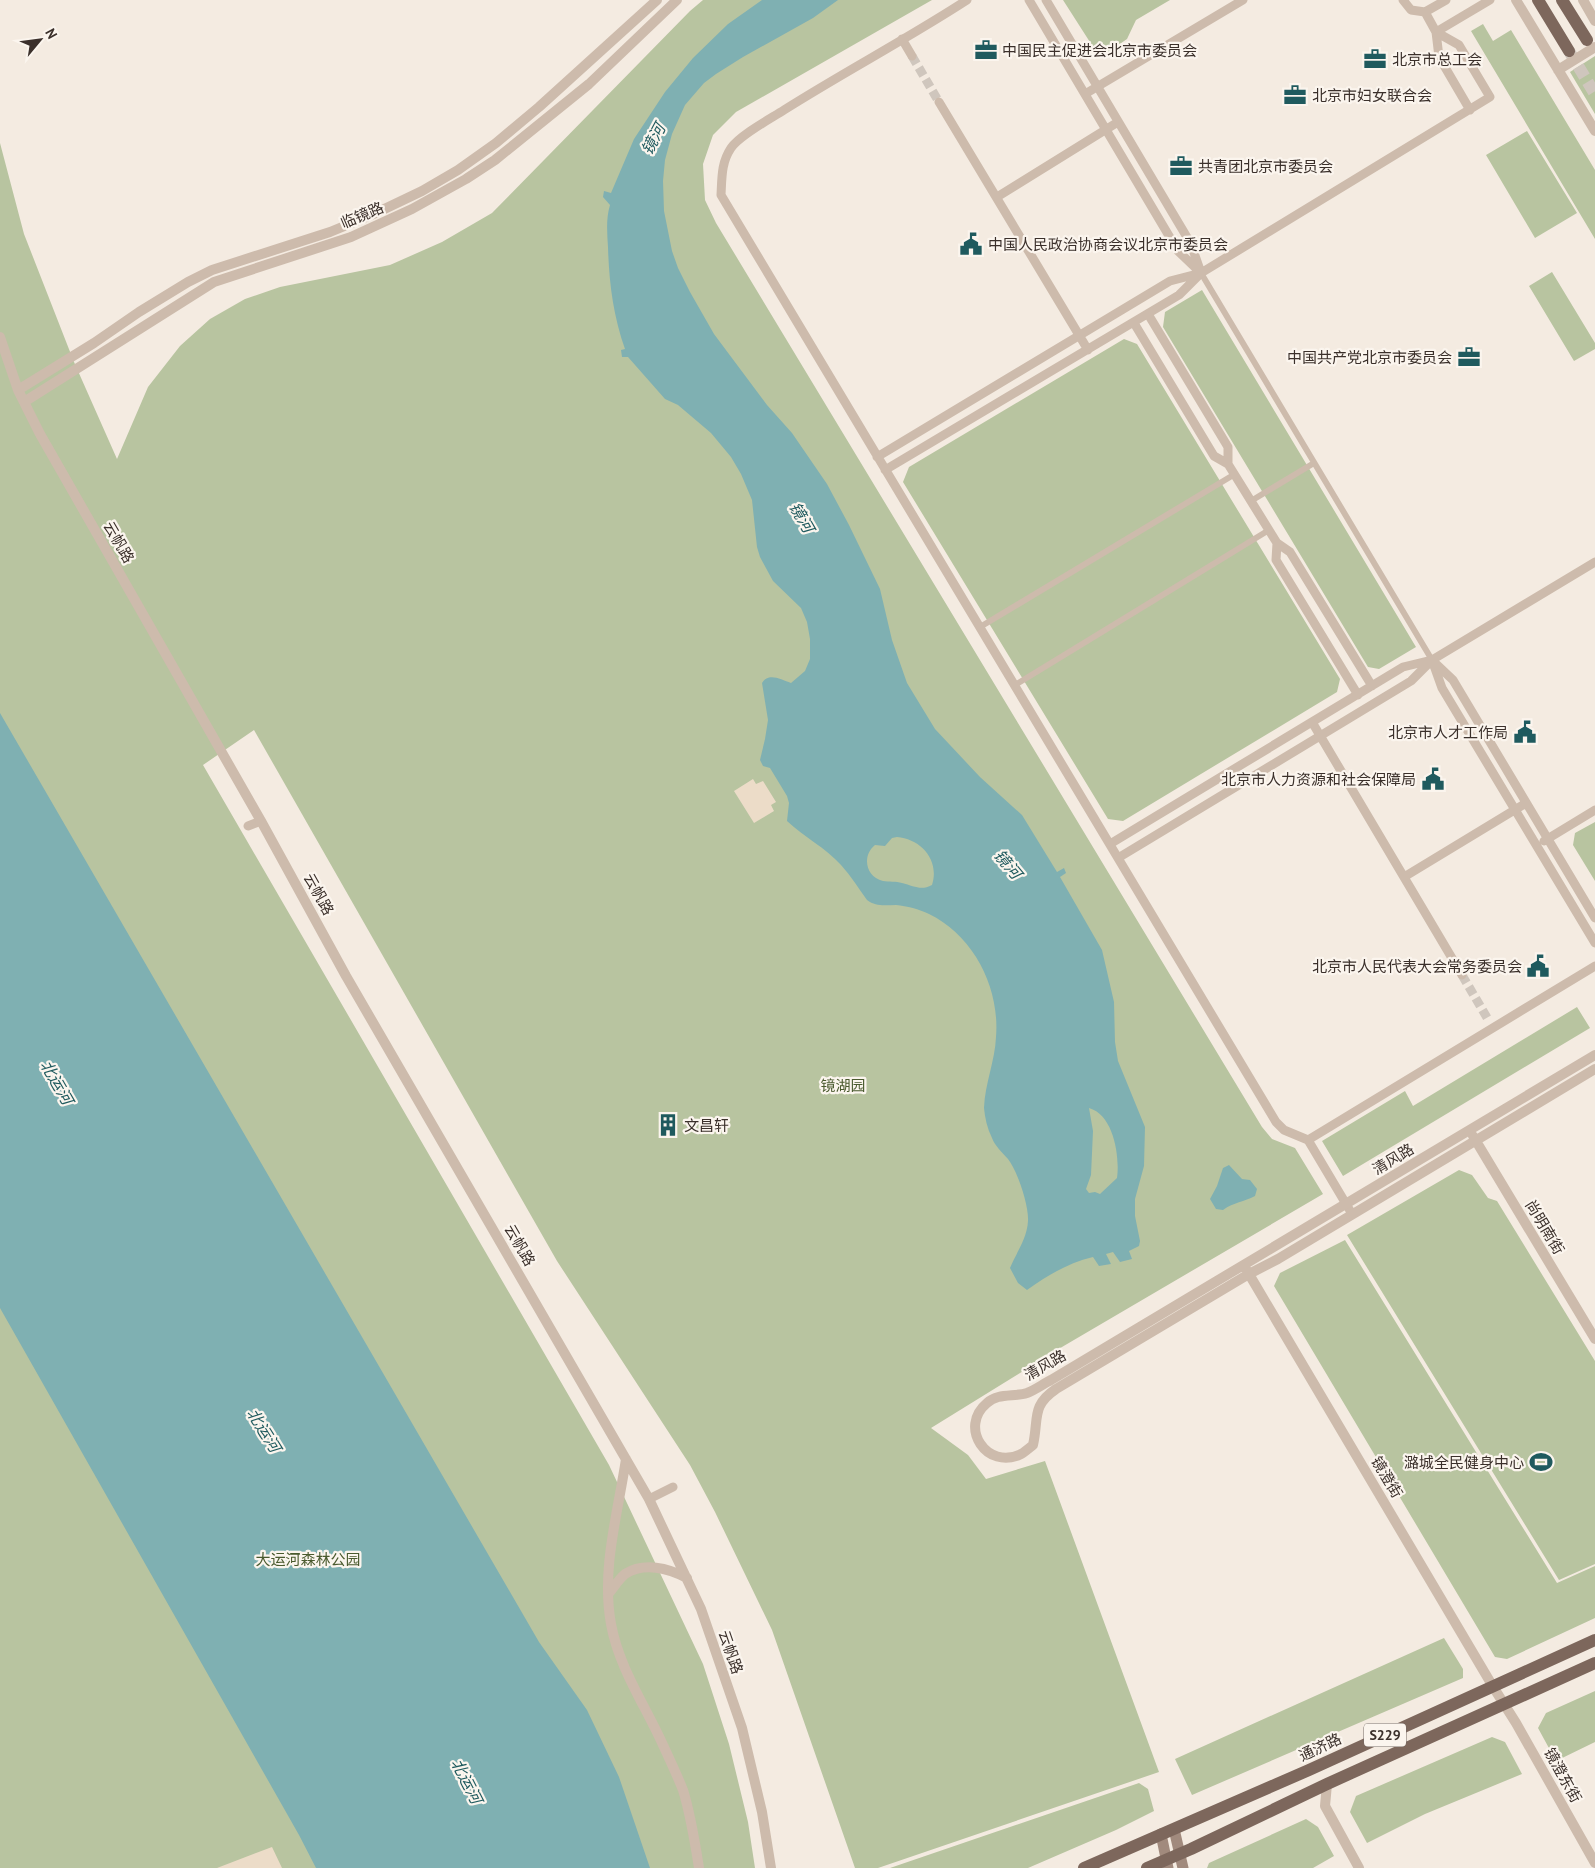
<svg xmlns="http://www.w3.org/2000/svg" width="1595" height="1868" viewBox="0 0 1595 1868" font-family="'PT Sans','Noto Sans SC',sans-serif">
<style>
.green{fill:#b8c4a0}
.plaza{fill:#ecdcc8}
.water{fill:#7fb0b2;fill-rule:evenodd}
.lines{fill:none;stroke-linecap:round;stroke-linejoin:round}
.minor-tunnel{stroke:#cfc6bd;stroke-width:9;stroke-dasharray:9 4.5;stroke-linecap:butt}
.primary-tunnel{stroke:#cfc6bd;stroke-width:12;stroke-dasharray:12 6;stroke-linecap:butt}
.pedestrian{stroke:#cdbbac;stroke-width:6}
.minor{stroke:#cdbbac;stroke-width:9}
.tertiary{stroke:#cdbbac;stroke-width:10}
.secondary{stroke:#a18a7d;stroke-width:11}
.primary{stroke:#7d675c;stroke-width:12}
.labels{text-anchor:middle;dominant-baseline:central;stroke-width:4.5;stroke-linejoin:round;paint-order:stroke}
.shield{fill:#fbf5ee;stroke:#756b66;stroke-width:1}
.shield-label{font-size:14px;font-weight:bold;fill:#3b302b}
.poi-label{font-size:15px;fill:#3b302b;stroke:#fbf5ee;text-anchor:start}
.street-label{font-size:15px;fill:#3b302b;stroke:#fbf5ee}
.park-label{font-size:15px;fill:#4a5a2e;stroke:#fbf5ee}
.water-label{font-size:16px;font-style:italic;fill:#1f5a5e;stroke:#fbf5ee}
</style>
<rect width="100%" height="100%" fill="#f4ebe1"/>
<!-- green -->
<path class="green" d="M703 0H932L736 112 713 135 703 164 705 200 716 223 1262 1127 1272 1139 1295 1148 1323 1194 1062 1347 931 1428 968 1455 986 1479 1045 1461 1159 1772 878 1868H855L772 1630 715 1512 690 1465 557 1261 254 730 203 765 609 1465 703 1664 729 1744 748 1822 755 1868H0V143L24 234 74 362 117 459 148 387 180 346 210 319 245 299 280 287 390 265 442 242 492 213 690 11Z
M1063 0H1170L1136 20 1127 39 1108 52 1095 50Z
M1483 24 1493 41 1511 30 1595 170V239L1471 31Z
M1595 56V114L1570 72Z
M1527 131 1577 213 1535 238 1486 155Z
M1552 272 1595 343V349L1574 361 1529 286Z
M1202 290 1416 647 1379 669 1368 667 1163 327 1165 312Z
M1124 339 1137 344 1340 679 1337 692 1123 821 1108 819 903 482 909 467Z
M1595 822V881L1573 845 1575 833Z
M1577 1007 1590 1028 1343 1176 1322 1141 1405 1091 1413 1106Z
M1459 1170 1472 1175 1488 1198 1497 1201 1595 1361V1564L1559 1580 1347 1235Z
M1345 1240 1557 1583 1595 1566V1618L1507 1659 1495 1657 1274 1286 1280 1273Z
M1444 1638 1463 1669V1678L1192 1795 1175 1759Z
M1595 1691V1742L1556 1761 1538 1728 1546 1713Z
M1492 1737 1505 1742 1522 1774 1425 1814 1367 1843 1350 1812 1356 1796Z
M1139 1783 1148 1789 1154 1811 1116 1830 1028 1868H890Z
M1306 1819 1318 1827 1334 1856 1313 1868H1207L1209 1863Z"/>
<!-- plaza -->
<path class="plaza" d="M753 779 756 784 763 781 776 802 771 805 774 811 754 823 734 791Z
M272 1847 282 1868H217Z"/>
<!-- water -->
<path class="water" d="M762 0H838L813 18 743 57 716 74 704 83 685 105 672 134 665 160 663 181 664 211 672 251 678 268 690 292 714 334 767 405 792 433 827 484 849 525 880 589 892 640 907 683 935 729 980 777 1022 815 1057 872 1064 868 1066 873 1060 877 1102 950 1114 1002 1115 1042 1118 1061 1145 1127 1144 1166 1135 1199V1216L1140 1241 1139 1246 1129 1251 1132 1259 1120 1262 1113 1252 1106 1254 1111 1264 1099 1266 1093 1257C1068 1263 1048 1275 1027 1290L1018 1283 1010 1268C1016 1253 1027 1239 1028 1221 1029 1206 1018 1172 1008 1159 1002 1152 995 1146 992 1138 987 1128 985 1118 984 1108 985 1083 995 1061 996 1037 1000 988 974 936 929 914 919 909 907 906 896 905 885 905 876 907 867 900 859 889 851 876 841 865 826 848 804 837 787 821L789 803 787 796 770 768 763 766 760 760 765 739 768 720 762 683C769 672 781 680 791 683L805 671 810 659V639L807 622 801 608 773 581 760 557 757 547 752 500 741 474 731 457 711 433 678 405 665 399 628 357H622L621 350 625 349C613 315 609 282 608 247 607 232 606 218 610 205L603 197 604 191 611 193 634 139 665 92 693 58 728 24ZM897 837C921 839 940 860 932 885 921 891 914 886 902 883 896 881 889 882 883 881 865 877 862 855 875 845L885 846 892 838ZM1089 1108C1114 1115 1120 1157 1117 1178L1100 1194 1095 1192 1089 1193 1086 1189 1091 1175 1093 1131Z
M0 713 539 1642 587 1710 619 1777 650 1868H316L299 1835 0 1308Z
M1229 1165 1242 1179 1250 1180 1257 1189 1255 1196C1244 1202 1234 1202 1223 1210L1216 1209 1210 1199 1217 1186 1223 1168Z"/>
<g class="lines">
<!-- minor-tunnel -->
<path class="minor-tunnel" d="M912 56 939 102
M1462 975 1489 1021"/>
<!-- primary-tunnel -->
<path class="primary-tunnel" d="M1569 51 1595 94"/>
<!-- pedestrian -->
<path class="pedestrian" d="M1201 273 1432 660
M1251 501 1314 463
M980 627 1235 474
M1015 685 1269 530"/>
<!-- minor -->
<path class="minor" d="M967 0C907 39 844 72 784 110 770 119 740 135 731 148 721 163 722 178 721 195L1276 1122 1284 1130 1308 1140 1595 966
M1029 0 1178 251 1201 273
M1046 0 1191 244 1200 270
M1403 0 1411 10 1425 12 1446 0
M1425 12 1436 32 1439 57 1470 110
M1436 32 1490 0
M902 39 912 56
M1085 94 1243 0
M939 102 1088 350
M997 197 1118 122
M1148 314 1228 447V464L1277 543 1290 552 1372 686
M1134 323 1214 456 1228 464
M877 457 1170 281 1201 273
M885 470 1179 295 1201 273 1490 97 1459 45 1436 32
M1277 543 1276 560 1358 695
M1432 660 1442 688 1595 943
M1434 662 1453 680 1595 918
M1312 722 1462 975
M248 826 261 821
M1544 841 1595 810
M1110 844 1403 667 1432 660
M1118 858 1411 681 1432 660 1595 562
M1404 877 1526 803
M1308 1140 1352 1214
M649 1499 673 1487"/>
<!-- tertiary -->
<path class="tertiary" d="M1516 0 1595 131
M1583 0 1595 21
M1558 70 1595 47
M0 337 18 390 40 434 261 821 346 976 649 1499 701 1609 742 1728 762 1812 771 1868
M18 390 94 343 139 312 188 282 212 270 330 232 376 213 422 191 458 170 496 143 539 107 657 0
M24 402 214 282 351 237 412 209 466 179 495 160 589 84 677 0
M1595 1055 1051 1380C1043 1384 1035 1390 1027 1393 1014 1397 997 1393 987 1403 958 1427 987 1471 1021 1454 1025 1452 1029 1448 1033 1445 1039 1418 1031 1406 1056 1389L1249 1274 1278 1259 1595 1069
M1473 1136 1595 1339
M1246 1269 1492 1685 1516 1723 1595 1863
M626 1459C618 1513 601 1569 611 1624 619 1668 645 1705 663 1745 670 1760 677 1775 683 1790 691 1816 695 1842 699 1868
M609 1593C614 1587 619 1579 625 1574 644 1562 668 1568 687 1578
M1327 1784 1325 1806 1359 1868"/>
<!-- secondary -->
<path class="secondary" d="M1174 1829 1183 1868
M1161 1834 1168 1868"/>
<!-- primary -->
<path class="primary" d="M1538 0 1569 51
M1562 0 1587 40
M1084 1868 1309 1770 1595 1640
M1147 1868 1191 1849 1327 1784 1595 1663"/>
</g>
<!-- icons -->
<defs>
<symbol id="office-bare" viewBox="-9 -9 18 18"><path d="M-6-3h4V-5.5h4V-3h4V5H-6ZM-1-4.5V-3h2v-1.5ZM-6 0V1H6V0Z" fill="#1f5a5e" stroke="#fbf5ee" stroke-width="2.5" paint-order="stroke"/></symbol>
<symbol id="civic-bare" viewBox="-9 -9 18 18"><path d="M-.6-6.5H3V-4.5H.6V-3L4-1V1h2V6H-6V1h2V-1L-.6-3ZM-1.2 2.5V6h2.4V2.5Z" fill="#1f5a5e" stroke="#fbf5ee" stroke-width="2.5" paint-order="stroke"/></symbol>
<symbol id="building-bare" viewBox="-9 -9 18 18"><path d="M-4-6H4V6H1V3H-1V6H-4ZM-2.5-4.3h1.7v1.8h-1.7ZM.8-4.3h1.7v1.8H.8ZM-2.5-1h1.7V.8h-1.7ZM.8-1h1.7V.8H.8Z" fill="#1f5a5e" stroke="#fbf5ee" stroke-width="2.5" paint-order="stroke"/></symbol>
<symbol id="stadium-bare" viewBox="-9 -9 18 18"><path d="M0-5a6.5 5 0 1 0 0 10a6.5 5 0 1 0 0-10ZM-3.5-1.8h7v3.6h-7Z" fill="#1f5a5e" stroke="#fbf5ee" stroke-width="2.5" paint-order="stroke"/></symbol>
</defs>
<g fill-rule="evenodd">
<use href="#office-bare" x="970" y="34" width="32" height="32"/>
<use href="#office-bare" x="1359" y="43" width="32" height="32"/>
<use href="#office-bare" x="1279" y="79" width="32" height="32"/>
<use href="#office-bare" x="1165" y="150" width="32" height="32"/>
<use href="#civic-bare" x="955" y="228" width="32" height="32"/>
<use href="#office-bare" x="1453" y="341" width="32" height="32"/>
<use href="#civic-bare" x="1509" y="716" width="32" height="32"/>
<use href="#civic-bare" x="1417" y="763" width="32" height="32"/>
<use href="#civic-bare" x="1522" y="950" width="32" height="32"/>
<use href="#building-bare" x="652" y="1109" width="32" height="32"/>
<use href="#stadium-bare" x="1525" y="1446" width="32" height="32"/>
</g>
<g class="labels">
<!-- shield labels -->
<rect class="shield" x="1364" y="1723.5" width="42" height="23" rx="4"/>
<g class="shield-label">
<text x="1385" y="1735">S229</text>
</g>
<!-- poi labels -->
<g class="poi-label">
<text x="1002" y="50">中国民主促进会北京市委员会</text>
<text x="1392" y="59">北京市总工会</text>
<text x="1312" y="95">北京市妇女联合会</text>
<text x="1198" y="166">共青团北京市委员会</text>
<text x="988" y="244">中国人民政治协商会议北京市委员会</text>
<text x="1452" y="357" text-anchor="end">中国共产党北京市委员会</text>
<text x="1508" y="732" text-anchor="end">北京市人才工作局</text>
<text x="1416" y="779" text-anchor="end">北京市人力资源和社会保障局</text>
<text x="1522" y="966" text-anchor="end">北京市人民代表大会常务委员会</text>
<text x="684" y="1125">文昌轩</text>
<text x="1524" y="1462" text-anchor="end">潞城全民健身中心</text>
</g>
<!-- street labels -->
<g class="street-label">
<text transform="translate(362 215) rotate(-23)">临镜路</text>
<text transform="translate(119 542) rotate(60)">云帆路</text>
<text transform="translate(319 894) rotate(61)">云帆路</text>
<text transform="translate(1393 1159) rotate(-31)">清风路</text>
<text transform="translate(1545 1227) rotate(59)">尚明南街</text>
<text transform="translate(520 1245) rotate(60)">云帆路</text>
<text transform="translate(1045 1365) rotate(-30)">清风路</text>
<text transform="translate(1387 1477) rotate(59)">镜澄街</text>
<text transform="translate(731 1652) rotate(71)">云帆路</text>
<text transform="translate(1320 1747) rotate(-25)">通济路</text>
<text transform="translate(1563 1775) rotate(61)">镜澄东街</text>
</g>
<!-- park labels -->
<g class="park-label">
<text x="843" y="1085">镜湖园</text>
<text x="308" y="1559">大运河森林公园</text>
</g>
<!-- water labels -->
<g class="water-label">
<text transform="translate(653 139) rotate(-62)">镜河</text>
<text transform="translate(802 517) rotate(60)">镜河</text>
<text transform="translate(1008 864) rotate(50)">镜河</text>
<text transform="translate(57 1082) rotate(60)">北运河</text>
<text transform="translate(264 1430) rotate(58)">北运河</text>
<text transform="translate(467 1781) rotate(63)">北运河</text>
</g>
</g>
<!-- north arrow -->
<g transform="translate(40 40) rotate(61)" stroke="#fbf5ee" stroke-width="4" paint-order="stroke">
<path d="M0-4L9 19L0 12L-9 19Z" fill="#3b302b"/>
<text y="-8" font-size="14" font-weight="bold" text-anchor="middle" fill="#3b302b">N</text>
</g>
</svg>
